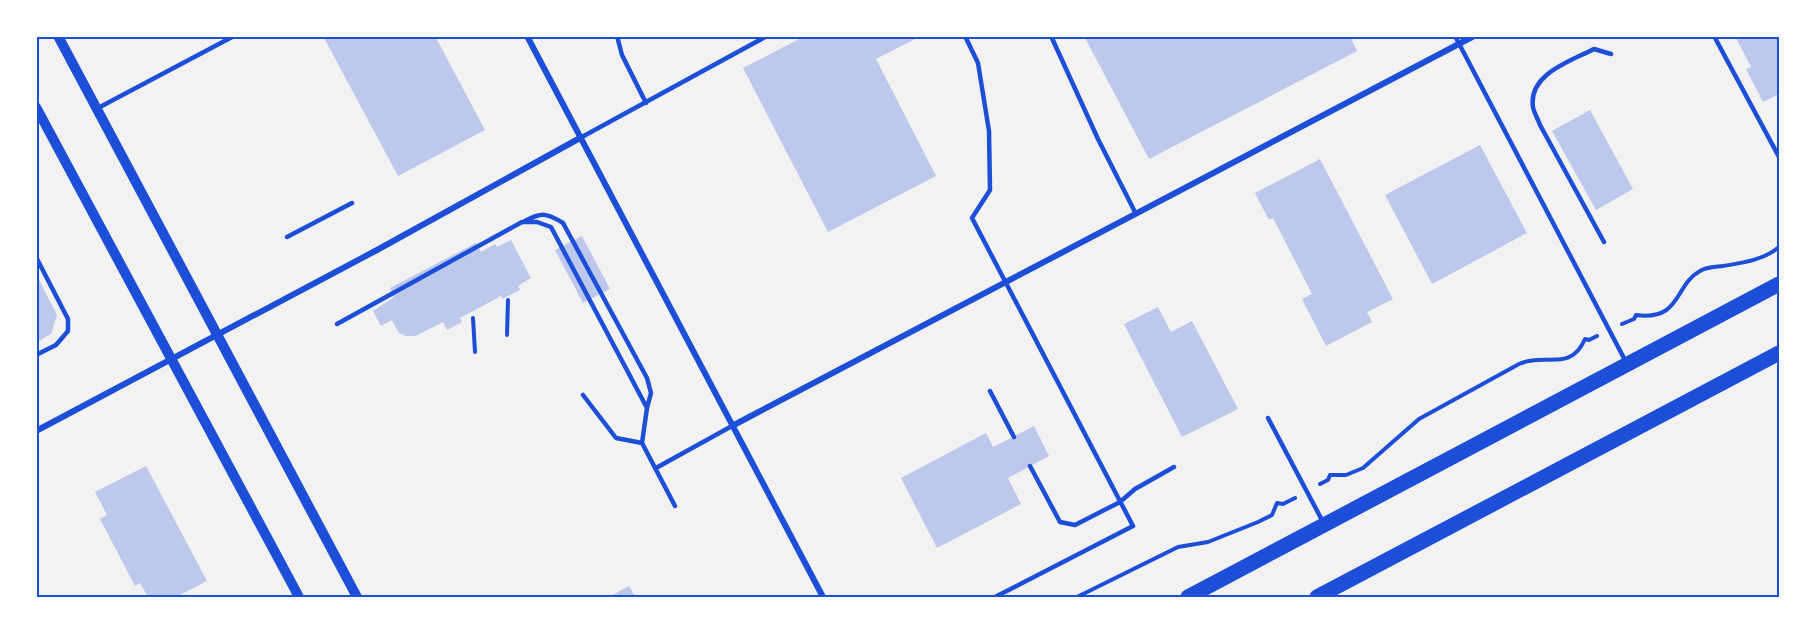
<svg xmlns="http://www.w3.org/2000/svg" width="1815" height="633" viewBox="0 0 1815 633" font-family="Jost,sans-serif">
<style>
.building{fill:#bdc9ec}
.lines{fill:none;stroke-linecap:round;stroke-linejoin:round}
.path{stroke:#1d4ed8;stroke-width:4}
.service{stroke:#1d4ed8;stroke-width:4.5}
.minor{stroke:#1d4ed8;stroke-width:6}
.tertiary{stroke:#1d4ed8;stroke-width:10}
.primary{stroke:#1d4ed8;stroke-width:15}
.neatline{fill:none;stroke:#1d4ed8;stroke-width:2}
</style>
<rect width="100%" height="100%" fill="#f2f2f2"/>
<!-- building -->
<path class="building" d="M323 36H435L485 130 398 176Z
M805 36H921L876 59 936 176 828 232 743 68Z
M1084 36H1350L1357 51 1149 159Z
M1735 36H1779V94L1763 102 1746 69 1751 67Z
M1590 110 1633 189 1596 210 1552 131Z
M1480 145 1527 233 1432 284 1385 195Z
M1320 159 1393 299 1367 312 1372 322 1326 346 1302 299 1312 294 1273 218 1269 220 1255 193Z
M582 236 610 289 583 303 555 250Z
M511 240 531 278 518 286 520 290 502 299 501 296 460 318 462 322 447 330 443 322 415 336H406L399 333 392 320 381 326 373 311 394 297 390 288 476 243 481 252 495 244 497 247Z
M36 274 57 315 51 334 36 343Z
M1158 307 1171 332 1192 321 1238 409 1182 437 1124 324Z
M1034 426 1049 456 1008 478 1021 504 937 548 901 478 986 433 993 447Z
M146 466 207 581 176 597H148L140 583 135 586 100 519 107 515 95 492Z
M629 586 635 597H609Z"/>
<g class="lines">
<!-- path -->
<path class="path" d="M473 318 475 352
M1622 324 1634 319 1636 315C1682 321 1674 285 1700 271 1706 267 1716 267 1723 266 1742 263 1764 260 1779 247
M507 335 508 300
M1320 484 1328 480 1330 475H1346L1363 468 1419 419 1519 364C1546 352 1570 373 1585 339L1589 340 1597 336
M1077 597 1178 547 1208 542 1258 522 1272 515 1277 503 1283 504 1295 498"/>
<!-- service -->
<path class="service" d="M617 36 622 55 646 103
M965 36 978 63 989 131 990 190 972 218 1133 526 995 597
M1051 36 1098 139 1136 214
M1455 36 1626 362
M1714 36 1779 157
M98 108 234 36
M580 138 767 36
M525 221C542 212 547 213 563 223L647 378 651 393 647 408
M287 237 352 203
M1604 242 1540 125C1538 119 1534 113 1533 107 1528 74 1571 61 1594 49L1611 54
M36 257 68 319V331L56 345 36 355
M337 324 522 222H537L551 227 647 408 642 443
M990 391 1014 437
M583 395 616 438 642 443 675 506
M1268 418 1323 522
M1030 466 1060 522 1075 525 1120 502 1135 489 1174 467
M656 468 732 426"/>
<!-- minor -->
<path class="minor" d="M527 36 823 597
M732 426 1474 36
M36 431 377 250 580 138"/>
<!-- tertiary -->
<path class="tertiary" d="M58 36 357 597
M36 107 299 597"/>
<!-- primary -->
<path class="primary" d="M1188 597 1779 284
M1317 597 1779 353"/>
</g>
<!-- border -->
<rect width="1815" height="633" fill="none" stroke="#ffffff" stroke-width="75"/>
<rect x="38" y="38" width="1740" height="558" class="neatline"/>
</svg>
